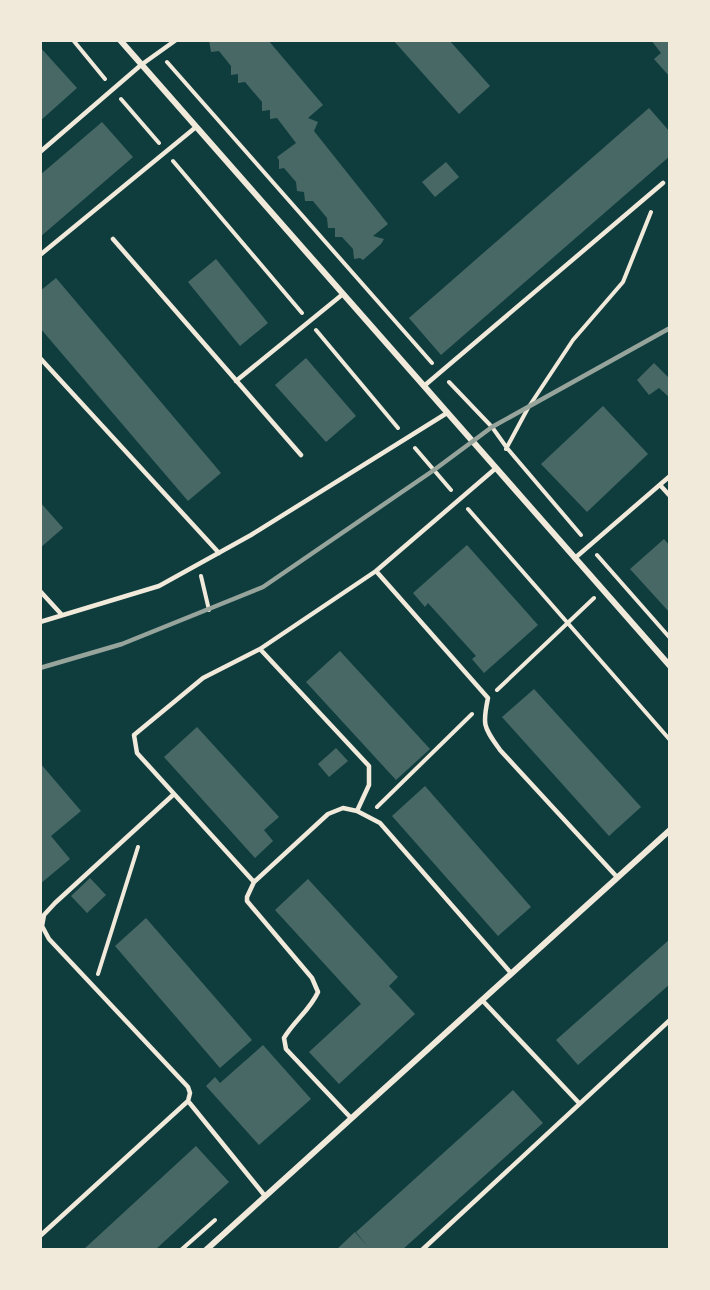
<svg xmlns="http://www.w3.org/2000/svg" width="710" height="1290" viewBox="0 0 710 1290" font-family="Rubik,sans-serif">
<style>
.building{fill:#486865}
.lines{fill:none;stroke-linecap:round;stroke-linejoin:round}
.path{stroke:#f1e9da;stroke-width:4}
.service{stroke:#f1e9da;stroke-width:4.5}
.minor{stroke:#f1e9da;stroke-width:6}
.rail{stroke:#97a49c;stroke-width:4.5}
</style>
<rect width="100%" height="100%" fill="#0f3d3e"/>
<!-- building -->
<path class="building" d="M209 40H268L323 105 308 118 318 122 314 131 388 224 373 236 384 239 381 244 363 260 360 258 354 259 353 249 342 237H335V228H328L327 218 313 201H305L304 192 297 191 296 182 284 168 279 169V160L277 157 296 143 277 118 270 119V110L262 111V102L245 82 238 83V74L231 75V66L219 51 211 52Z
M393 40H449L490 86 459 114Z
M651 40H670V77L654 59 661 53Z
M40 47 77 88 40 121Z
M649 108 670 132V156L441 355 409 318Z
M102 122 133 157 40 237V175Z
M446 162 459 177 435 197 422 182Z
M216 259 268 323 240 346 188 282Z
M56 278 221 473 188 501 40 328V291Z
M306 358 356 416 326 442 275 385Z
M654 363 670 379V398L659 388 649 395 637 380Z
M603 406 648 454 587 512 541 464Z
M40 502 63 528 40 548Z
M664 539 670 546V613L630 569Z
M467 545 538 625 484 673 472 659 476 656 428 603 425 607 413 593Z
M340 651 430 749 396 780 306 682Z
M534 689 641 807 609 836 502 717Z
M197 727 279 817 264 830 273 841 255 858 164 757Z
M336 748 348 761 329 777 318 764Z
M40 763 81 811 51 836 70 859 40 884Z
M425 786 531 907 498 936 392 816Z
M90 878 106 895 87 913 71 896Z
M308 879 398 977 389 986 415 1014 339 1084 309 1052 361 1004 275 910Z
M146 918 252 1040 220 1068 115 946Z
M670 939V984L578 1065 556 1040Z
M263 1045 311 1099 259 1145 206 1086 215 1077 220 1083Z
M513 1090 543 1123 402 1250H336L355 1232 368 1247 356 1232Z
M196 1146 229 1182 155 1250H83Z"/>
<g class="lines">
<!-- path -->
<path class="path" d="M73 40 105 79
M167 62 432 363
M121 99 159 143
M173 161 302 313
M316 330 398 428
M449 382 492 427 507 448 581 535
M415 448 451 490
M506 449 528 408 573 340 623 282 651 212
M468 509 670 740
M597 555 670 638
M201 576 209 610
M497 690 594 598
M377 807 472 714
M98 974 138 847
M181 1250 215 1220"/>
<!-- service -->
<path class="service" d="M40 152 141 65 176 40
M113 239 301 455
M40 255 196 127
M40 358 219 553
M236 381 343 294
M424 386 663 183
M660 485 670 496
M575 558 670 476
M376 571 488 698C482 726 484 727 500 750L617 877
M40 591 62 615
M40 622 159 586 251 535 447 413
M260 649 369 766V785L357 811
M254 882 137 753 134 735 203 678 260 649 376 571 496 468
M482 1000 579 1103
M188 1101 265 1196
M351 1118 286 1049 284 1038C294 1021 310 1010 318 992L312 978 247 901V897L254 882 328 814 343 808 357 811 380 823 511 973
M40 1236 188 1101 190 1093 188 1087 49 939 42 926 44 915 55 903 174 794
M422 1250 670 1020"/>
<!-- minor -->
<path class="minor" d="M120 40 670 666
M206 1250 670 830"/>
<!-- rail -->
<path class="rail" d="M40 668 122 644 263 587 434 470 492 427 670 328"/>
</g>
<!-- border -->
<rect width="710" height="1290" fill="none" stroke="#f1e9da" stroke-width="84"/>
</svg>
